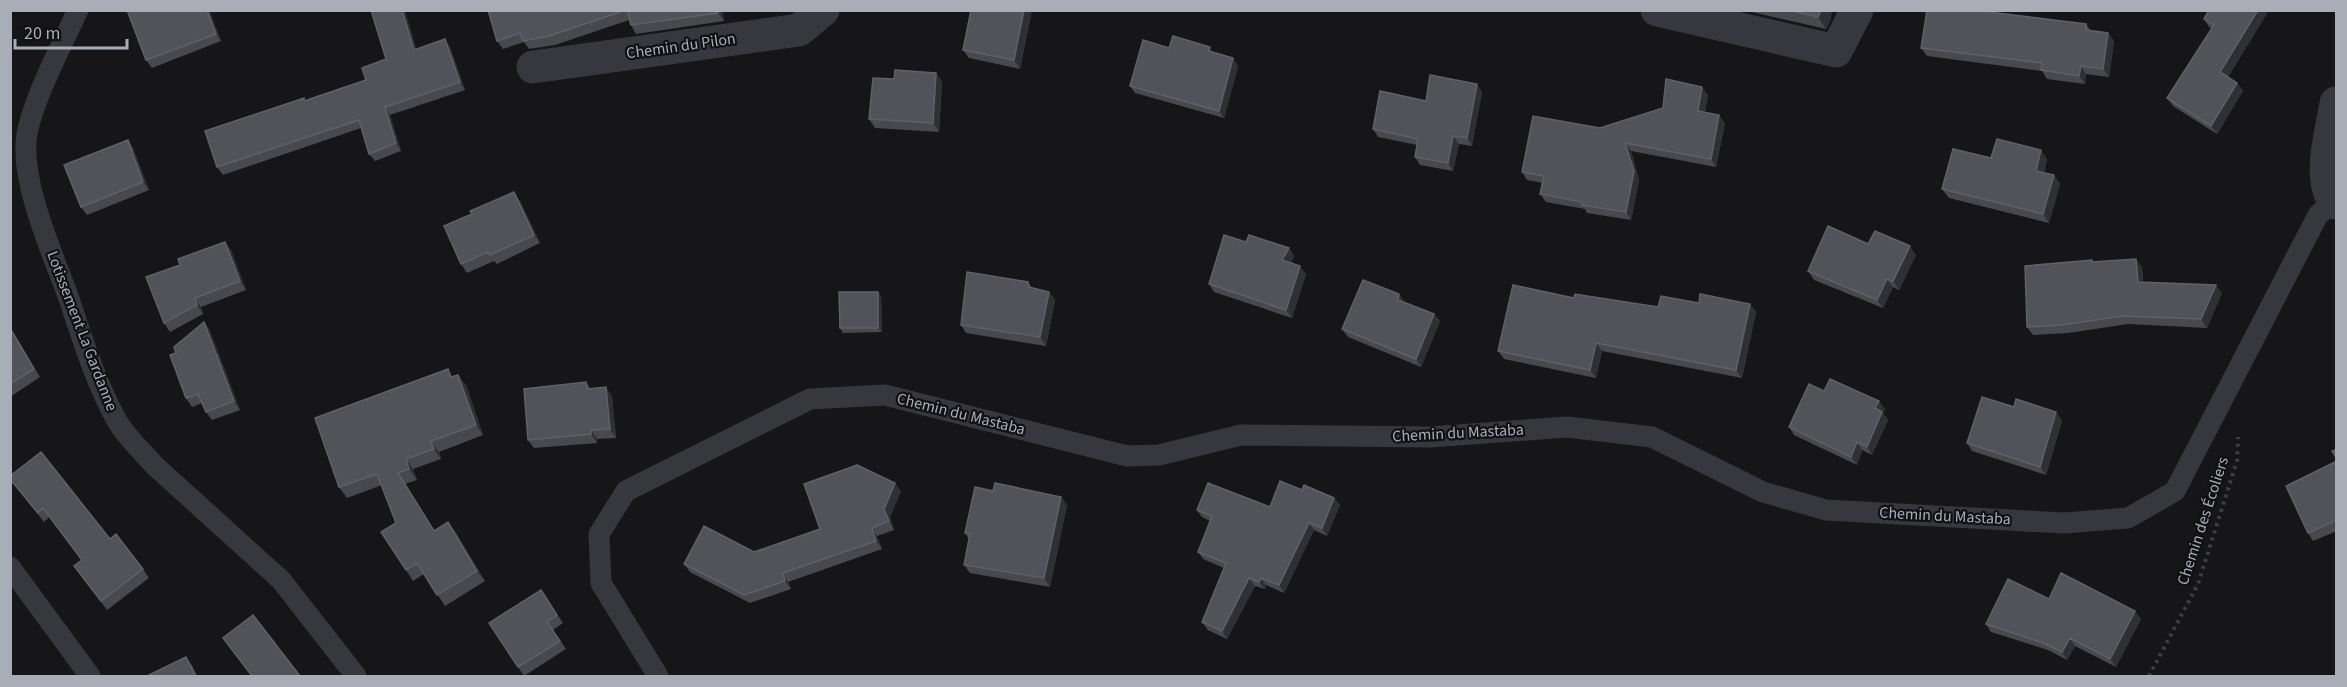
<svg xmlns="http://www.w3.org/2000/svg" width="2347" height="687" viewBox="0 0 2347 687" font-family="'Source Sans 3',sans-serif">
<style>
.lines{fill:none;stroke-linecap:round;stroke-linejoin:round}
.path{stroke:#3d3f44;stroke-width:4;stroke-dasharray:3 4.5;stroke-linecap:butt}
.service{stroke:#37383d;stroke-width:21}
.minor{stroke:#37383d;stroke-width:33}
.wall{fill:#47494d}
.shaded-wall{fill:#2f3033}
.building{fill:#525359;stroke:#5f6168;stroke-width:1.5}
.labels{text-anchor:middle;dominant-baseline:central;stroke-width:4.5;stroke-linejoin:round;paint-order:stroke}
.street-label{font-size:16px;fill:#a8adb8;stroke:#111113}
</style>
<rect width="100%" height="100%" fill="#161618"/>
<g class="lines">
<!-- path -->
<path class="path" d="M2149 676 2198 584 2237 461 2238 437"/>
<!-- service -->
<path class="service" d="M78 10C63 42 28 109 26 142 23 188 52 252 68 296 82 337 95 381 116 419 125 436 141 450 154 465L281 580 356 676
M10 567 90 676
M658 676 601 583 599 534 626 491 810 399 885 395 1127 456 1159 455 1241 435 1430 437 1567 427 1652 437 1763 492 1826 510 2064 523 2128 518 2175 491 2318 215 2334 201"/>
<!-- minor -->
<path class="minor" d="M1657 10 1836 51 1857 10
M533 67 799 30 823 10
M2336 103C2332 131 2316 180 2336 203"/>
</g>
<!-- wall -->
<path class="wall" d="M209 10 221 41 152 68 146 60Z
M488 10H722L724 21 636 34 631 25 629 20 555 45 529 49 524 42 503 49 497 41Z
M1032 10 1020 69 969 58 963 50Z
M1743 10H1832L1830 21 1826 29Z
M2209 10H2269L2228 77 2237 83 2243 91 2217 134 2173 106 2167 98 2212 29 2209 27 2204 19Z
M2086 24 2091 31 2108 33 2114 41 2109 77 2086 74 2085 84 2047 79 2042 71 1927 56 1921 48Z
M450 47 465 90 390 115 401 151 375 161 369 154 361 128 223 175 217 167 304 98 306 101 366 80 417 49Z
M1169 48 1215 53 1233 58 1238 66 1224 118 1135 93 1130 86Z
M936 73 942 82 939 132 875 128 869 119 894 79Z
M1482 92 1472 146 1459 144 1453 171 1420 165 1415 157 1417 145 1378 137 1373 129 1426 101Z
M1708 95 1705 112 1725 123 1716 167 1631 151 1639 180 1631 220 1587 213 1585 209 1546 202 1540 194 1543 183 1527 180 1522 172 1600 128Z
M128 140 133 148 149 190 87 215 81 207Z
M1991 158 2047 159 2044 173 2054 175 2060 184 2049 223 1949 198 1942 189Z
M520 201 540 243 497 264 494 261 467 273 461 264Z
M1246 242 1289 248 1294 256 1291 263 1306 274 1292 318 1214 292 1209 284Z
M1868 244 1916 255 1899 290 1893 287 1883 308 1814 280 1808 271Z
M231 250 246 290 201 307 203 314 170 332 164 323Z
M2093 262 2142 267 2143 282 2222 293 2207 328 2128 324 2068 333 2033 335 2027 327Z
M1028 282 1032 288 1049 292 1055 300 1046 346 966 333 961 325Z
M881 296 882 332 843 333 840 328Z
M1574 298 1658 307 1699 303 1750 304 1756 312 1742 378 1602 351 1596 378 1504 359 1498 351Z
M1405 302 1434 314 1440 321 1421 367 1348 337 1342 329Z
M204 322 210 331 240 410 212 420 206 412 202 403 192 407 186 398 176 353Z
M10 327 40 377 10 397Z
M453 376 466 385 483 435 439 452 441 459 413 469 417 480 405 484 434 531 456 533 485 581 445 606 424 574 413 581 406 570 396 523 382 485 347 498 339 487Z
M586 382 590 388 612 396 616 438 597 439V443L534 448 528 440Z
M1824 391 1885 409 1883 413 1888 420 1872 455 1862 450 1857 465 1794 435 1789 427Z
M2014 407 2056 412 2062 421 2046 475 1972 451 1967 443Z
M2337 461V531L2313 541 2308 533Z
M10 479 110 539 143 569 149 578 107 610 74 566 82 560 49 517 44 522Z
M1302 490 1334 498 1340 505 1327 536 1314 530 1284 593 1266 585 1265 589 1255 586 1227 639 1208 630 1202 622 1224 568 1203 559 1198 552 1210 521 1202 517 1197 510 1270 507Z
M901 491 890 517 894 530 877 536 882 549 788 582 791 589 750 603 690 572 684 564 754 552 820 529Z
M1067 505 1050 587 970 573 964 565 969 539 965 533Z
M541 590 563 623 553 630 566 649 524 676 518 667Z
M2049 599 2141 619 2116 667 2075 646 2067 660 2048 650 1991 632 1986 624Z"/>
<!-- shaded-wall -->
<path class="shaded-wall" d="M207 10H209L221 41 216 34Z
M402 10H405L419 58 414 50Z
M718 10H722L724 21 718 13Z
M1024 10H1032L1020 69 1014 60Z
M1821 10H1832L1830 21 1826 29 1818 17Z
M2258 10H2269L2226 80 2220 72Z
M2108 33 2114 41 2109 77 2103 69Z
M445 39 450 47 465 90 460 82Z
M1233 58 1238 66 1224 118 1219 111Z
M2081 66 2086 74 2085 84 2079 76Z
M936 73 942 82 939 132 933 123Z
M2237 83 2243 91 2217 134 2211 126Z
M1477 84 1482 92 1472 146 1467 138Z
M1702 87 1708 95 1704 119 1698 111Z
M385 107 390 115 401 151 396 143Z
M1719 115 1725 123 1716 167 1711 159Z
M1453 136 1459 144 1453 171 1448 163Z
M128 140 133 148 149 190 143 182Z
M1625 143 1631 151 1639 180 1631 220 1626 212Z
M2041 150 2047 159 2042 180 2036 171Z
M2054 175 2060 184 2049 223 2043 214Z
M514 192 520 201 540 243 534 235Z
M225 242 231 250 246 290 240 281Z
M1910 246 1916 255 1899 290 1893 281Z
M1289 248 1294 256 1288 268 1282 260Z
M2136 259 2142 267 2144 290 2138 282Z
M1300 266 1306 274 1292 318 1286 310Z
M1887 279 1893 287 1883 308 1877 300Z
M2216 285 2222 293 2207 328 2201 319Z
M878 292 881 296 882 332 878 328Z
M1049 292 1055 300 1046 346 1040 337Z
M1399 294 1405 302 1398 300Z
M195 298 201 307 203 314 197 305Z
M1750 304 1756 312 1742 378 1736 370Z
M1434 314 1440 321 1421 367 1416 359Z
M204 322 210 331 240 410 234 401Z
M10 327 40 377 34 369Z
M1596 343 1602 351 1596 378 1590 370Z
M458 375 466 385 483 435 476 425Z
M606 387 612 396 616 438 610 429Z
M1879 401 1885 409 1883 413 1888 420 1872 455 1867 447 1875 408Z
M2056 412 2062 421 2046 475 2040 467Z
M591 430 597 439V443L591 434Z
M431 441 439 452 441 459 434 449Z
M1857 442 1862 450 1857 465 1851 457Z
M406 459 413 469 417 480 409 469Z
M895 483 901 491 890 517 894 530 889 521 884 509Z
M1061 497 1067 505 1050 587 1044 578Z
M1334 498 1340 505 1327 536 1322 528Z
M448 522 456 533 485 581 477 571Z
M1309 523 1314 530 1284 593 1279 585Z
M872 528 877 536 882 549 876 541Z
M783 573 788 582 791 589 785 581Z
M1249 578 1255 586 1227 639 1222 631Z
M1261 578 1266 585 1265 589 1259 582Z
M2135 611 2141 619 2116 667 2110 659Z
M2070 638 2075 646 2067 660 2062 652Z
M186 657 192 665 197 676H196Z"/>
<!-- building -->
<path class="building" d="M127 10H207L216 34 146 60Z
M371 10H402L414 50 445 39 460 82 385 107 396 143 369 154 359 120 217 167 205 131 304 98V101L366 80 362 68 386 59Z
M488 10H626L549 36 523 41 520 33 497 41Z
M627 10H718V13L631 25Z
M971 10H1024L1014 60 963 50Z
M1787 10H1821L1818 17Z
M1927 10H1972L2086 24V30L2108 33 2103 69 2081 66 2079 76 2041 70 2042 63 1921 48Z
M2209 10H2258L2220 72 2237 83 2211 126 2167 98 2214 25 2204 19Z
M1173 36 1210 47 1209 51 1233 58 1219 111 1130 86 1143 40 1169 48Z
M895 70 936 73 933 123 869 119 873 78 894 79Z
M1430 75 1477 84 1467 138 1453 136 1448 163 1415 157 1418 139 1373 129 1380 91 1426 101Z
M1666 79 1702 87 1698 111 1719 115 1711 159 1625 143 1634 171 1626 212 1582 205V202L1540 194 1544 176 1522 172 1533 116 1600 128 1663 108Z
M1997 139 2041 150 2036 171 2054 175 2043 214 1942 189 1953 149 1991 158Z
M128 140 143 182 81 207 64 165Z
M514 192 534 235 490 255 488 252 461 264 444 226 472 214 470 211Z
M1828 226 1868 244 1875 231 1910 246 1893 281 1887 279 1877 300 1808 271Z
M1224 235 1246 242 1249 235 1289 248 1282 260 1300 266 1286 310 1209 284Z
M225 242 240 281 195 298 197 305 164 323 146 277 180 265 178 259Z
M2136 259 2138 282 2216 285 2201 319 2122 316 2062 325 2027 327 2025 266 2092 260V262Z
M967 272 1028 282 1029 287 1049 292 1040 337 961 325Z
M1363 280 1399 294 1398 300 1434 314 1416 359 1342 329Z
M1513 285 1574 298 1575 294 1658 307 1661 296 1699 303 1700 294 1750 304 1736 370 1596 343 1590 370 1498 351Z
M839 292H878V328H840Z
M204 322 234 401 206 412 198 394 186 398 170 355 176 353 174 347Z
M10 328 34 369 10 384Z
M448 369 451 377 458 375 476 425 431 441 434 449 406 459 409 469 398 473 434 531 448 522 477 571 437 595 417 563 406 570 381 532 396 523 377 474 339 487 315 418Z
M1830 379 1879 401 1875 408 1882 412 1867 447 1857 442 1851 457 1789 427 1809 384 1824 391Z
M586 382 587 389 606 387 610 429 591 430V434L528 440 524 389Z
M1982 397 2014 407 2016 399 2056 412 2040 467 1967 443Z
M2337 449V459L2332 451Z
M41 452 110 539 116 534 143 569 101 601 74 566 82 560 43 508 38 513 10 479V476Z
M2337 461V520L2308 533 2286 486Z
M857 465 895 483 884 509 889 521 872 528 876 541 783 573 785 581 744 595 684 564 704 526 754 552 820 529 804 484Z
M1280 481 1302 490 1304 485 1334 498 1322 528 1309 523 1279 585 1261 578 1259 582 1249 578 1222 631 1202 622 1226 563 1198 552 1212 516 1197 510 1208 483 1270 507Z
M995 483 1061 497 1044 578 964 565 970 534 965 533 975 487 993 491Z
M2061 573 2135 611 2110 659 2070 638 2062 652 2043 643 1986 624 2008 579 2049 599Z
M541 590 557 615 547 622 560 641 518 667 489 623Z
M253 615 300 676H252L223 638Z
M186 657 196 676H150L149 675Z"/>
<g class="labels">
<!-- street labels -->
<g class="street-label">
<text transform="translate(681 46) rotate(-8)">Chemin du Pilon</text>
<text transform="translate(82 331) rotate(69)">Lotissement La Gardanne</text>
<text transform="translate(961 414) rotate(14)">Chemin du Mastaba</text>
<text transform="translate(1458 433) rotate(-3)">Chemin du Mastaba</text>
<text transform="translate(1945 516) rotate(3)">Chemin du Mastaba</text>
<text transform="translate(2203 521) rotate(-72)">Chemin des Écoliers</text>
</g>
</g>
<!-- border -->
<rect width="2347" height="687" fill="none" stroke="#a8adb8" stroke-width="24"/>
<!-- scale -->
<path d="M15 39v9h112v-9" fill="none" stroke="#a8adb8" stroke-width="3"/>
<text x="24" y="39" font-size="18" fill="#a8adb8" stroke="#111113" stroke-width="4.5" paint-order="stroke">20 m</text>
</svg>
